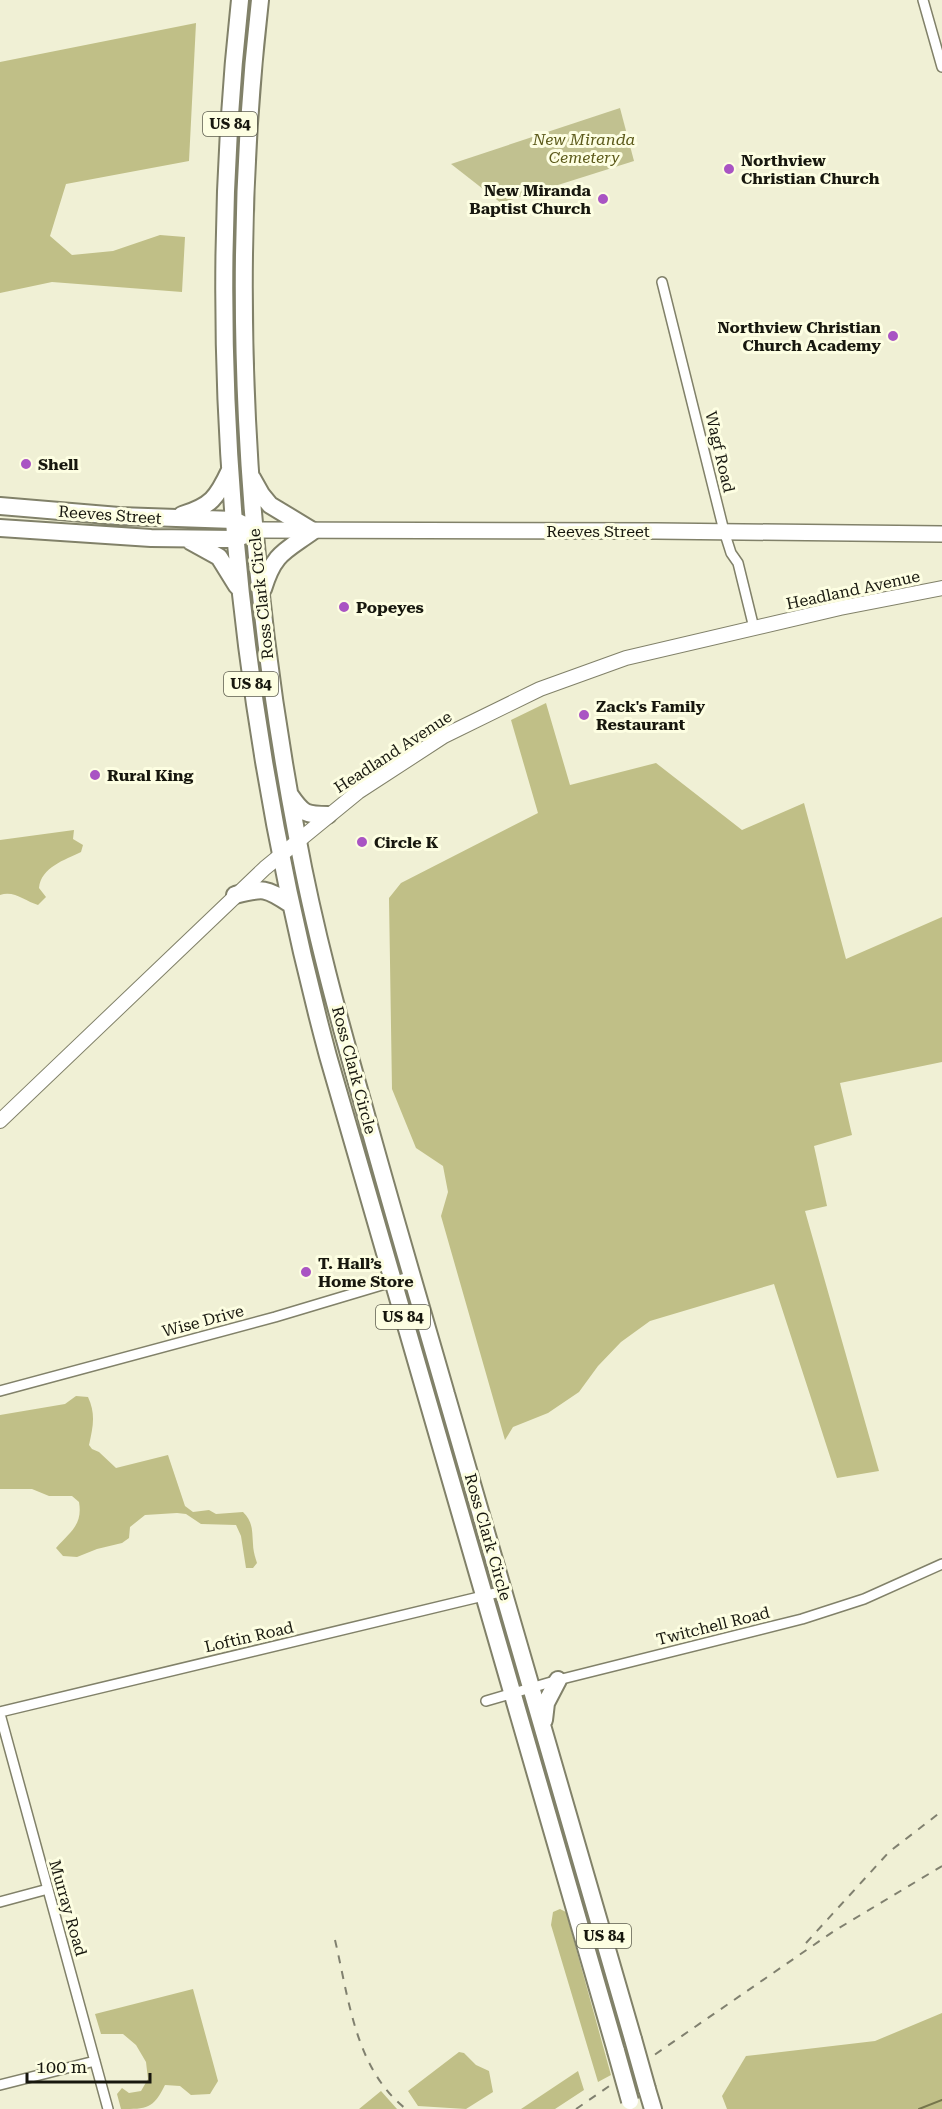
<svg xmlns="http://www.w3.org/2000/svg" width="942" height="2109" viewBox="0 0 942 2109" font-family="'Roboto Serif',serif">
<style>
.green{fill:#c1c190}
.forest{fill:#c0bf87}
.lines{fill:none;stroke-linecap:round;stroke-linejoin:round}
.stream{stroke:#76764c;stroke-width:2}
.minor-casing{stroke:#818169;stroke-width:12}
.secondary-casing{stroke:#818169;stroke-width:16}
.primary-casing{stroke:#818169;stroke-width:18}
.trunk-casing{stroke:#818169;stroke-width:20}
.minor{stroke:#fff;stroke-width:9}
.secondary{stroke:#fff;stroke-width:14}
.primary{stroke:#fff;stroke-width:15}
.trunk{stroke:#fff;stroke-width:16}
.rail{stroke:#80806f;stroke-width:2;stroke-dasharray:8 8;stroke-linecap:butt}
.trunk-bridge-casing{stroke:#818169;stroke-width:20;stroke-linecap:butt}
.trunk-bridge{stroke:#fff;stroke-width:16}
.poi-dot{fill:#a954c3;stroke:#fdfee2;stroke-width:2}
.labels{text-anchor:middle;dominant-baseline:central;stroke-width:6;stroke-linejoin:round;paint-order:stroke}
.shield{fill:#fdfee2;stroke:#5c5c4e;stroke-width:1.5}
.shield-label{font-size:15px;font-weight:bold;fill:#17170e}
.park-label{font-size:16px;font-style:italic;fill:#5b5919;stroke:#fdfee2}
.poi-label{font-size:16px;font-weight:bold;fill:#17170e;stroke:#fdfee2;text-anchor:start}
.street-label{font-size:16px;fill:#17170e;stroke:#fdfee2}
</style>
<rect width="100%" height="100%" fill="#f0f0d5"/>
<!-- green -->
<path class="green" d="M620 108 634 161 501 203 451 164Z"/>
<!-- forest -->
<path class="forest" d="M196 23 189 161 66 184 50 236 72 255 113 251 160 235 185 237 182 292 52 282 0 293V62Z
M546 703 570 785 656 763 742 830 804 803 846 959 942 917V1062L840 1083 852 1135 814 1146 827 1206 805 1211 879 1471 837 1478 774 1284 650 1321 621 1342 598 1366 579 1392 548 1413 513 1427 505 1440 441 1216 448 1192 443 1166 416 1148 392 1089 389 898 401 883 538 813 511 720Z
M74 830 73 839 83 845 81 852C65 860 41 867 39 888L46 897 38 905C25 901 14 890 0 895V840Z
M76 1396 88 1397C96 1414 93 1427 89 1445L92 1449 99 1452 116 1468 168 1455 185 1506 193 1512 209 1510 216 1514 243 1512C253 1522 252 1530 253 1544 253 1550 255 1557 257 1563L253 1568H246L241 1536 236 1525 201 1524 186 1514 177 1513 145 1515 130 1527 129 1538 122 1543 97 1549 77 1557 63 1556 56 1548C70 1532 83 1525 79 1502L72 1496H49L32 1489H0V1415L65 1404Z
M560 1909 566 1912 611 2075 598 2082 551 1925 553 1912Z
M193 1989 218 2081 210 2094 191 2095 180 2086 165 2085C153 2109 147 2109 121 2109L117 2094 122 2088 129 2093 141 2091 148 2079 146 2062 136 2045 123 2034H101L95 2014Z
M942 2013V2109H727L722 2096 746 2056 875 2041Z
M459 2052 464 2053 476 2065 489 2071 493 2092 466 2109 418 2106 408 2091Z
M578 2071 584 2090 555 2109H521Z
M381 2091 397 2109H359Z"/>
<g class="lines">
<!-- stream -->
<path class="stream" d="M919 2109 942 2100"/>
<defs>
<path id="minor" d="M923 0 942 67
M662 282 724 531 731 553 738 563 754 628
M0 1391 275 1317 412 1276
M486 1701 558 1680 802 1619 864 1599 942 1564
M0 1712 504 1591
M0 1714 108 2109
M0 1902 48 1889
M0 2085 95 2061"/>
<path id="secondary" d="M0 1121 265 868 358 792 444 736 540 689 626 658 840 608 942 588"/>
<path id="primary" d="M254 530 656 531 942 534"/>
<path id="trunk" d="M240 0C201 353 236 713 328 1056L616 2051
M260 0C228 277 245 563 297 836 314 929 339 1020 365 1111 391 1206 419 1300 446 1394 509 1609 572 1824 633 2039
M252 478 261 494 270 505 313 531C284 552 274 553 263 589
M0 506 119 516 234 520 242 524
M182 515C211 506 217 498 230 470
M0 528 151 538 235 539 245 535
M190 541 219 557 237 586
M290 795C303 814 306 815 328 815
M235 895C263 888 265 887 290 904
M544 1720 546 1703 558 1680
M647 2089 653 2109"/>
</defs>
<!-- minor casing -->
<use href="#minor" class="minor-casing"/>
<!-- secondary casing -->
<use href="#secondary" class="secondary-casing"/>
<!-- primary casing -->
<use href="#primary" class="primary-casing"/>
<!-- trunk casing -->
<use href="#trunk" class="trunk-casing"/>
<!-- minor -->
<use href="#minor" class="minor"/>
<!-- secondary -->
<use href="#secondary" class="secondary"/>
<!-- primary -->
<use href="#primary" class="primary"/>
<!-- trunk -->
<use href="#trunk" class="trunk"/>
<!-- rail -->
<path class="rail" d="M335 1940C349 1999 355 2069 406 2109
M806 1943 889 1852 942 1811
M576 2109 834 1931 942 1866"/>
<defs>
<path id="trunk-bridge" d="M633 2039 647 2089
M616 2051 630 2101"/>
</defs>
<!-- trunk-bridge casing -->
<use href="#trunk-bridge" class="trunk-bridge-casing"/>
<!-- trunk-bridge -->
<use href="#trunk-bridge" class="trunk-bridge"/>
</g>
<!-- markers -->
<g class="poi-dot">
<circle cx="729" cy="169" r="6"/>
<circle cx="603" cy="199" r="6"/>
<circle cx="893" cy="336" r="6"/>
<circle cx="26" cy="464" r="6"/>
<circle cx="344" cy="607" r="6"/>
<circle cx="584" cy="715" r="6"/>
<circle cx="95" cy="775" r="6"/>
<circle cx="362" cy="842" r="6"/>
<circle cx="306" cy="1272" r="6"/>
</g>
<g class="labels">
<!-- shield labels -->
<g class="shield">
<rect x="203" y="112" width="54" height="24" rx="4.5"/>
<rect x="224" y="672" width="54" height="24" rx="4.5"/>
<rect x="376" y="1305" width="54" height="24" rx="4.5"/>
<rect x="577" y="1924" width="54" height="24" rx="4.5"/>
</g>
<g class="shield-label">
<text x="230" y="124">US 84</text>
<text x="251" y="684">US 84</text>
<text x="403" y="1317">US 84</text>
<text x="604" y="1936">US 84</text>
</g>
<!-- park labels -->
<g class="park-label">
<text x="584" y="139">New Miranda<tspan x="584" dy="18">Cemetery</tspan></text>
</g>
<!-- poi labels -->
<g class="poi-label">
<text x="741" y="160">Northview<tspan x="741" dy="18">Christian Church</tspan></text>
<text x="591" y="190" text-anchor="end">New Miranda<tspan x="591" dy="18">Baptist Church</tspan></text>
<text x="881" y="327" text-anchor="end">Northview Christian<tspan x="881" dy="18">Church Academy</tspan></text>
<text x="38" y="464">Shell</text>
<text x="356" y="607">Popeyes</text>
<text x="596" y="706">Zack's Family<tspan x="596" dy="18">Restaurant</tspan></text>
<text x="107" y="775">Rural King</text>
<text x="374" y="842">Circle K</text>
<text x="318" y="1263">T. Hall’s<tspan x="318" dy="18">Home Store</tspan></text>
</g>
<!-- street labels -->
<g class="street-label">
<text transform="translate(720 452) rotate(77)">Wagf Road</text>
<text transform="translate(110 515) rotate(4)">Reeves Street</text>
<text x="598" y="531">Reeves Street</text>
<text transform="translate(853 590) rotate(-12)">Headland Avenue</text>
<text transform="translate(261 594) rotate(-96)">Ross Clark Circle</text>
<text transform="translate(393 752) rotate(-33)">Headland Avenue</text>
<text transform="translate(354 1070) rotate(75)">Ross Clark Circle</text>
<text transform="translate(203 1321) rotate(-15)">Wise Drive</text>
<text transform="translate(488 1537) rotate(74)">Ross Clark Circle</text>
<text transform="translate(713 1626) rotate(-14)">Twitchell Road</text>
<text transform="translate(249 1637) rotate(-13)">Loftin Road</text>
<text transform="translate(68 1908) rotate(74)">Murray Road</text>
</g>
</g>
<!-- scale -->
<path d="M27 2073v9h123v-9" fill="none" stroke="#17170e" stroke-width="3"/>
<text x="36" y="2073" font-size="18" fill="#17170e" stroke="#fdfee2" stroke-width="4.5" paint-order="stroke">100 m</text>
</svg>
